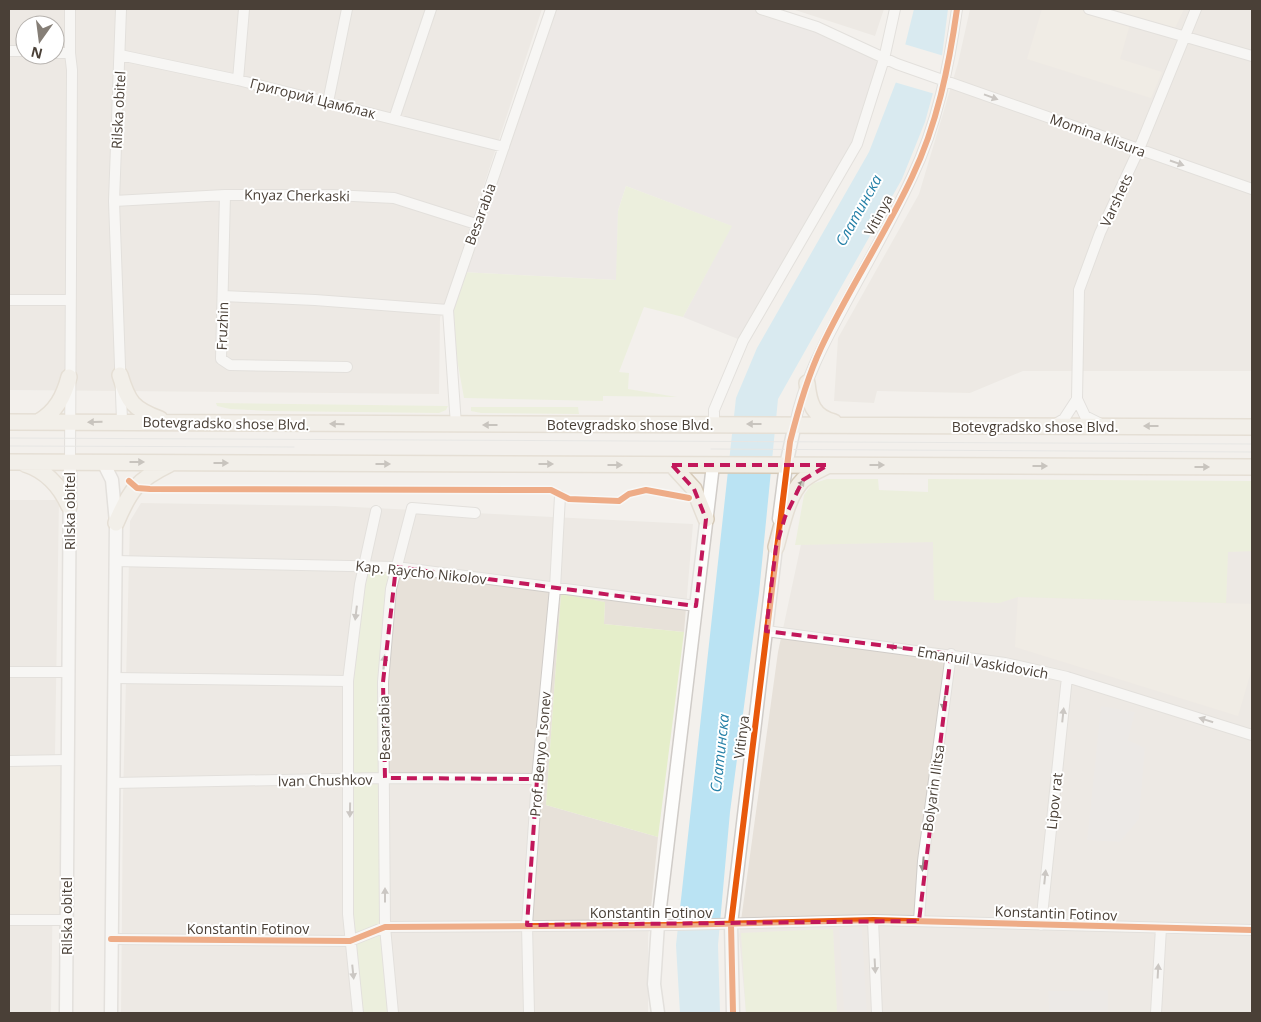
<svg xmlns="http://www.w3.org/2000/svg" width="1261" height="1022" viewBox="0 0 1261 1022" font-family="'Open Sans',sans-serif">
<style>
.residential{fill:#e7e1d9;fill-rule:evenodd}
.industrial{fill:#e6e1dd}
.education{fill:#eee6db}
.green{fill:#e5eeca}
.parking{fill:#e5e1dd}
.water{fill:#bae3f3}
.pier{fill:#f3f0ec}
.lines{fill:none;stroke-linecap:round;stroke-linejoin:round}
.minor-casing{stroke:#d0ccc8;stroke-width:12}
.tertiary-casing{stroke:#d0ccc8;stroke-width:15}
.primary-casing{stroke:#d6cab8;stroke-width:18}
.minor{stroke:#fdfdfc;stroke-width:10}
.tertiary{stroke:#fdfdfc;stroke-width:12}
.primary{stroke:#f2ede4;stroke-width:15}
.tram{stroke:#dadad9;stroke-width:1}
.cycleway-casing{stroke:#fff;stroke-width:9}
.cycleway{stroke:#e8590c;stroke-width:6}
.oneway{fill:#9b9590}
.oneway2{fill:#968e85}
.marked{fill:none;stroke:#c2185b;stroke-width:4;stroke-dasharray:10 6;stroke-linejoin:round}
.labels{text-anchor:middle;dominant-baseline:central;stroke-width:4;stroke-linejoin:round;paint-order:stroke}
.street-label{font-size:14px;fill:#4a4037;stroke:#fff}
.water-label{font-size:15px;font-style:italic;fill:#237fa6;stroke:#fff}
</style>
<rect width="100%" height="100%" fill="#f3f0ec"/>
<!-- residential -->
<path class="residential" d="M9 9H542L440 318 439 394 9 390ZM25 25H55V55H25Z
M792 9H884L875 36Z
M970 9H1252V371H1023L970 393 877 391 874 403 834 401 838 338 919 194 958 63Z
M9 500H59L51 1013H9Z
M810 502H1252V1013H746L739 935 778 652Z
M141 503 335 506 693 524 684 632 604 624 605 602 561 595 546 805 658 837 648 938V1013H121L123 797 130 521Z"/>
<!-- industrial -->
<path class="industrial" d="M551 9H761L884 59 857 144 743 341 683 317 731 226 626 186 618 211 617 280 460 272Z"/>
<!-- education -->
<path class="education" d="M1042 9H1078L1130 24 1120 59 1162 72 1151 98 1027 59Z
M1109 9H1184L1175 28Z
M1018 597 1252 604V668L1238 716 1015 647Z
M68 760 66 920H9V761Z"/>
<!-- green -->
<path class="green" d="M626 186 732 226 683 317 644 307 619 372 629 373 628 389 677 397 603 396V401L464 398 448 310 460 272 616 280 618 211Z
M216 403 448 406 446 410 439 413 268 411 230 409 217 406Z
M471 407H578L579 414 481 413 471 411Z
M827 479H878L879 490 928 492V479L1252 481V551L1228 552 1226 603 1018 597 999 603 934 600 933 542 795 545 804 495 812 484Z
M364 565 396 567 391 589 385 778 393 1013H358L348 914V681Z
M561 594 605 602 604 624 684 632 658 837 546 805Z
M833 929 837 1013H746L741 933Z"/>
<!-- parking -->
<path class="parking" d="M1101 706 1135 712 1128 740 1145 748 1139 819 1120 842 1087 840Z
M862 928 867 1013H844L839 929Z
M1108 990V1013H1049L1048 991Z"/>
<!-- water -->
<path class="water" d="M914 9H948L942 56 933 93 925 122 902 179 778 399 759 593 730 812 718 945 720 1013H680L676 945 736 398 757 348 869 152 896 82Z"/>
<!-- pier -->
<path class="pier" d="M904 44 944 56 935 94 894 82Z"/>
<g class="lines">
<defs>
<path id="minor" d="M121 9 114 201 122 421
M761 9 817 27 897 64 1252 189
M1089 9 1252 56
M9 51H25
M55 53H70
M120 55 238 80 504 147
M238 80 244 9
M328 102 347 9
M394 119 431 9
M225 195 221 359 230 365 347 367
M114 201 225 195H333L394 198 476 224
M223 296 315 300 448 310
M9 300H69
M1077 399 1085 416 1103 425
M714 424V410L743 341 857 144 884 59 895 9
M795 424C803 383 823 345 843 308 866 265 891 222 912 177 937 125 949 66 957 9
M456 425 448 310 551 9
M1052 426 1064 419 1077 399 1079 290 1100 233 1139 149 1196 9
M70 461 72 70 70 53V9
M115 561 396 567 696 606
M766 631 1005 663 1067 677 1252 735
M9 672H68
M114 678 348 681
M9 761 68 760
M113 783 385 778 537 779
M9 920H66
M873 920 877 1013
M919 921 923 861 951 654
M1041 925 1067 677
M111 939 350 941 385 927 675 925 873 920 1252 930
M358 1013 348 914V681L360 584 376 511
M393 1013 385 927 383 682 391 589 412 508 475 513
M529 1013 527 925 537 779 555 588 560 496
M1156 1013 1161 928"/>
<path id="tertiary" d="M103 462 112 480 116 523 111 1013
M779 519 786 465 795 424
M66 1013 70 461
M658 1013 654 984 658 924 713 465
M733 1013 731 924 777 539"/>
<path id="primary" d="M120 375C128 402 133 409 160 419
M807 383C809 403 813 417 834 422
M9 422 1252 427
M38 422C56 412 64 396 69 377
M9 462 1252 467
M25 464C47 471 60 486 69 506
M672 465 694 489 706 519
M116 523C130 490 137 480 170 464
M776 547C782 526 787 496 803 480 810 474 819 470 827 466"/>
</defs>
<!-- minor casing -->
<use href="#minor" class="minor-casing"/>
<!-- tertiary casing -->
<use href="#tertiary" class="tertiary-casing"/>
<!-- primary casing -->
<use href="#primary" class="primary-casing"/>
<!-- minor -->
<use href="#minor" class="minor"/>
<!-- tertiary -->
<use href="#tertiary" class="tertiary"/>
<!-- primary -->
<use href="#primary" class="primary"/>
<!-- tram -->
<path class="tram" d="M9 438 1252 444
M9 446 294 447
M711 449 1252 452"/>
<defs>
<path id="cycleway" d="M129 481 137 488 150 489 551 490 569 499 619 501 629 494 646 490 689 498
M111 939 350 941 385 927 675 925 873 920 1252 930
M733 1013 731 924 790 442C798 410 807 378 821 348 848 290 885 235 912 177 937 125 949 66 957 9"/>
</defs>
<!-- cycleway casing -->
<use href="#cycleway" class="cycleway-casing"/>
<!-- cycleway -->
<use href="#cycleway" class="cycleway"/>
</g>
<!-- one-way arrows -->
<defs><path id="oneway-solid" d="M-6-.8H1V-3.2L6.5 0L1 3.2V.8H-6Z" transform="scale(1.25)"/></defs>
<g class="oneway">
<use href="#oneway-solid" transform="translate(991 97) rotate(20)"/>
<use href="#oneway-solid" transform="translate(1177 163) rotate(19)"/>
<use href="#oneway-solid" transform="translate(356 613) rotate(97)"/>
<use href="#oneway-solid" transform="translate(895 647) rotate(-173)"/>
<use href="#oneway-solid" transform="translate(384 662) rotate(-85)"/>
<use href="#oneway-solid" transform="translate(944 703) rotate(98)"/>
<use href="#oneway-solid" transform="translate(1063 715) rotate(-84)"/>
<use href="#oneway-solid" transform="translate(1206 720) rotate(-163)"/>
<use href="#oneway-solid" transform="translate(350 810) rotate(91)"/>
<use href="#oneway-solid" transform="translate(923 864) rotate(95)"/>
<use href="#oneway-solid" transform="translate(1045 877) rotate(-84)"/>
<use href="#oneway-solid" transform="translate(385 895) rotate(-90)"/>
<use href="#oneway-solid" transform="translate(875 966) rotate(87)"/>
<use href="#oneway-solid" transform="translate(1158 971) rotate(-87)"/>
<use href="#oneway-solid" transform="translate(353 972) rotate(84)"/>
</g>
<g class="oneway2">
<use href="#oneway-solid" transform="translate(95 422) rotate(179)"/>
<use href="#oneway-solid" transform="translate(337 424) rotate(-179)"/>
<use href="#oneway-solid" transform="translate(754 424) rotate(180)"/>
<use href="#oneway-solid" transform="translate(490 425) rotate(180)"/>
<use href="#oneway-solid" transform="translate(1151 426) rotate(-180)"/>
<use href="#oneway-solid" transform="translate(137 462)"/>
<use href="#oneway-solid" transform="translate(221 463)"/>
<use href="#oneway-solid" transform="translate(383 464)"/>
<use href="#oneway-solid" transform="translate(546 464)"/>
<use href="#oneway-solid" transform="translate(615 465)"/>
<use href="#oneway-solid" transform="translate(877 465)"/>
<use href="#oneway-solid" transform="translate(1040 466)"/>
<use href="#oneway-solid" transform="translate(1202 467)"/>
<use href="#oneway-solid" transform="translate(800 486) rotate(-54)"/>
</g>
<!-- marked area -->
<path d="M0 0H1261V1022H0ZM672 465H828L803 480 785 517 776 547 766 631 951 654 919 921 527 925 537 779 385 778 383 682 396 567 696 606 706 519 694 489Z" fill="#f3f0ec" fill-opacity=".55" fill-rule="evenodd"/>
<path class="marked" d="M672 465H828L803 480 785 517 776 547 766 631 951 654 919 921 527 925 537 779 385 778 383 682 396 567 696 606 706 519 694 489Z"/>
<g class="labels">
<!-- street labels -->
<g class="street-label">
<text transform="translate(313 98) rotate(14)">Григорий Цамблак</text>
<text transform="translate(118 110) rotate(-87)">Rilska obitel</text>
<text transform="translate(1098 135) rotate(20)">Momina klisura</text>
<text transform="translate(297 195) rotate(1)">Knyaz Cherkaski</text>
<text transform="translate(1116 200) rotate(-65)">Varshets</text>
<text transform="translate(480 214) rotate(-70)">Besarabia</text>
<text transform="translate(878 215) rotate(-62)">Vitinya</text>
<text transform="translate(222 326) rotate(-88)">Fruzhin</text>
<text transform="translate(226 423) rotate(1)">Botevgradsko shose Blvd.</text>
<text x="630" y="424">Botevgradsko shose Blvd.</text>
<text x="1035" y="426">Botevgradsko shose Blvd.</text>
<text transform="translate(69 511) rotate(-90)">Rilska obitel</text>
<text transform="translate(421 572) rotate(6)">Kap. Raycho Nikolov</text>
<text transform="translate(983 662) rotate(10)">Emanuil Vaskidovich</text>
<text transform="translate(384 728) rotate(-91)">Besarabia</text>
<text transform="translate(741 737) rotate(-83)">Vitinya</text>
<text transform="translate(540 754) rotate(-85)">Prof. Benyo Tsonev</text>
<text transform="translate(325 780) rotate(-1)">Ivan Chushkov</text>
<text transform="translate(933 788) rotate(-82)">Bolyarin Ilitsa</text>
<text transform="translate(1054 801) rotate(-84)">Lipov rat</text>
<text x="651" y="912">Konstantin Fotinov</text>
<text transform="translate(1056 913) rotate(2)">Konstantin Fotinov</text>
<text transform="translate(66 916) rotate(-90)">Rilska obitel</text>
<text x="248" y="928">Konstantin Fotinov</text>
</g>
<!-- water labels -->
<g class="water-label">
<text transform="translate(858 210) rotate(-61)">Слатинска</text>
<text transform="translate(719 753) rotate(-84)">Слатинска</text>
</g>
</g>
<!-- border -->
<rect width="1261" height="1022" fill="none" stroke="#4a4037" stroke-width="20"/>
<!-- north arrow -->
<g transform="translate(40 40) rotate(194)"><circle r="24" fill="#ffffff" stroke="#b7b3af"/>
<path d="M0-4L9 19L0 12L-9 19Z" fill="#857e76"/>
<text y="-8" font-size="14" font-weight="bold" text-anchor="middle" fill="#4a4037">N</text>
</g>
</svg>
